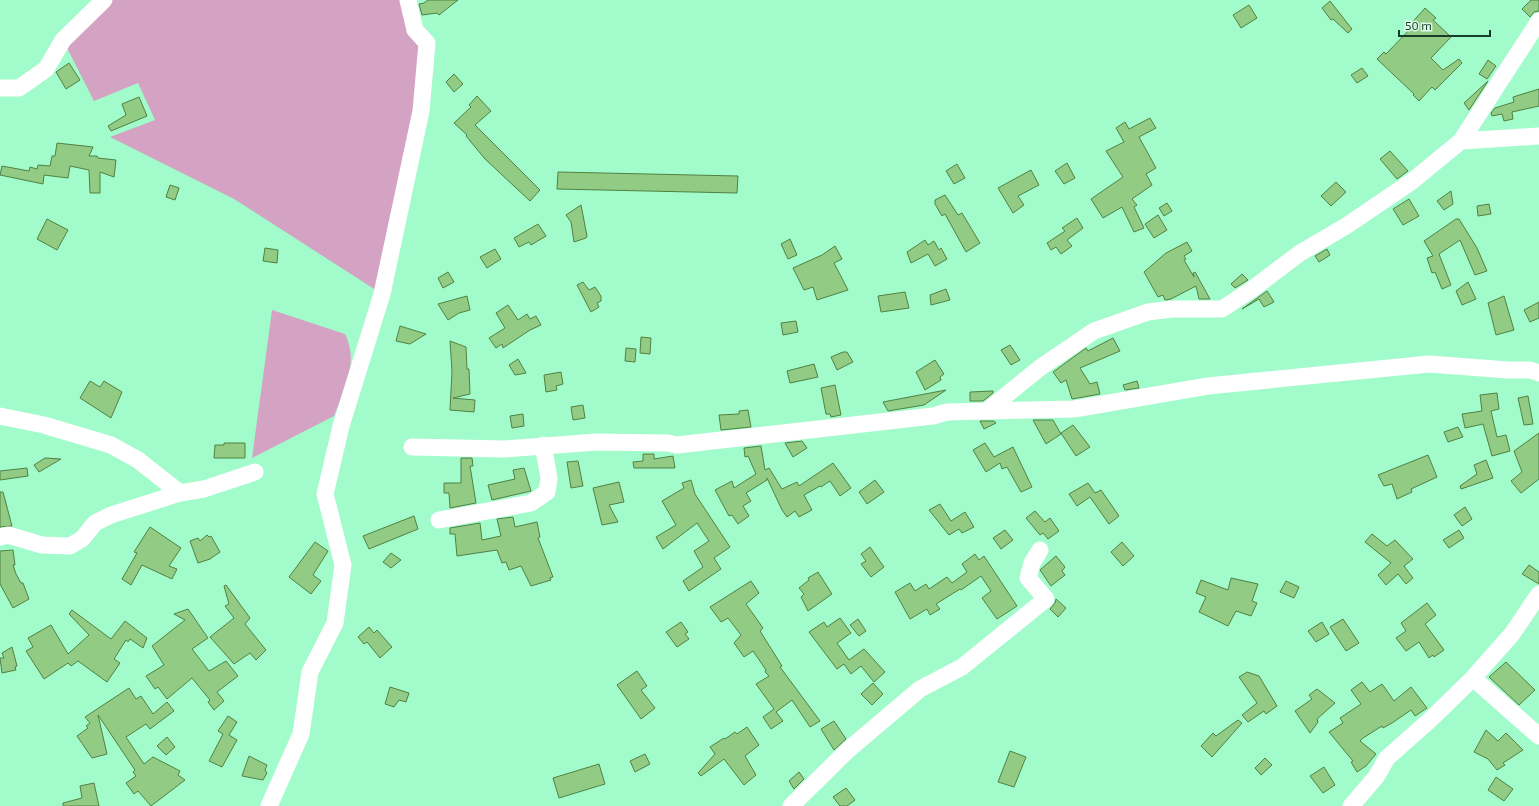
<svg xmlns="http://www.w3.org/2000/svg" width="1539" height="806" viewBox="0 0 1539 806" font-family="'Exo 2',sans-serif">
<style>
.green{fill:#d4a3c3}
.building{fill:#92cb83;stroke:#4f8242}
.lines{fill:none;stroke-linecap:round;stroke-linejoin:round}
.minor{stroke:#fff;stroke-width:17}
</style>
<rect width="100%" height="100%" fill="#a2fbcb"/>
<!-- green -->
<path class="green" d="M104 0H408L427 43 382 294 234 199 110 137 155 120 138 83 94 101 63 40Z
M272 310 345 334C359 362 345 388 334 416L252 458Z"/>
<!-- building -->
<path class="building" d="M428 0H458L439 15 437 13 422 15 419 4 424 3Z
M1531 0H1539V11L1534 12 1530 17 1522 9Z
M1330 1 1352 29 1348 33 1333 19 1331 20 1322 8Z
M1249 5 1257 18 1241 28 1233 15Z
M1425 8 1436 18 1433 20 1451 37 1431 58 1443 70 1459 59 1462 63 1435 90 1432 87 1419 101 1413 95 1414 94 1377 59 1384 52 1386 54 1411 28 1409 26Z
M1488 60 1496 66 1487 79 1479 74Z
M69 63 80 80 66 89 56 72Z
M1362 68 1368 76 1357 83 1351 75Z
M454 74 463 84 454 92 446 82Z
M1488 81 1469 110 1464 103Z
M1539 89V106L1512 112 1513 119 1504 121 1502 114 1492 116 1491 113 1495 108 1514 102 1513 97Z
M477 96 491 111 475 125 540 190 530 201 485 159 466 136 467 135 454 123 471 107 469 105Z
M139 97 147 116 111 131 108 126 126 115 122 104Z
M1150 118 1156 128 1139 137 1156 168 1146 174 1152 185 1132 199 1137 205 1134 207 1144 228 1134 232 1122 207 1103 218 1091 199 1123 177 1106 151 1124 142 1116 128 1125 122 1129 129Z
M57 143 93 147 89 156H97L98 158 116 160 114 177 100 172V193H90L89 170 70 166 68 178 44 175 43 184 0 175 2 166 29 171 30 167 37 169 38 165 50 166 52 156H55Z
M1390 151 1408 171 1397 179 1380 159Z
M1067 163 1075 178 1064 184 1055 171Z
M957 164 965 178 954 184 946 171Z
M1031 170 1039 185 1018 196 1024 205 1013 213 998 188Z
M558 172 738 176 737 193 557 189Z
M1336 182 1346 192 1331 206 1321 196Z
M170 185 179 188 175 200 166 197Z
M1451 191 1453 204 1444 210 1437 201Z
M945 195 958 215 962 213 980 243 966 252 945 214 942 216 935 204V200Z
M1409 199 1419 216 1403 225 1393 209Z
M1167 203 1172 211 1164 216 1159 208Z
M1489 204 1491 214 1478 216 1477 206Z
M581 205 587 236 586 238 574 242 571 222 566 215Z
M1158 215 1167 230 1154 238 1145 224Z
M1077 218 1083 228 1067 240 1072 246 1061 254 1056 247 1051 250 1047 243 1065 231 1062 228Z
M47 219 68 230 57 250 37 239Z
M1456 219H1459L1477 248 1487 271 1475 275 1460 240 1439 254 1451 285 1442 289 1435 272 1432 273 1427 258 1433 256 1424 241Z
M538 224 546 236 531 245 529 242 519 247 514 238Z
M790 239 797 255 788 259 781 244Z
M925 240 928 245 934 241 939 250 941 248 947 259 935 266 928 254 911 263 907 252Z
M1187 242 1192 251 1184 256 1186 259 1184 260 1194 277 1193 273 1195 272 1210 299H1199L1196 286 1171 299 1165 300 1163 295 1158 297 1144 272 1166 253Z
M835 246 842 259 834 263 848 290 817 300 813 287 804 290 793 268 822 255Z
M265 248 278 250 277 263 263 261Z
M495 249 501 259 487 268 480 257Z
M1327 249 1330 255 1319 262 1315 256Z
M448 272 454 282 443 288 438 278Z
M1242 274 1248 280 1235 288 1231 284Z
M583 282 589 290 595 287 601 296V301L597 303 599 307 591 312 577 285Z
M1468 282 1476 299 1462 305 1456 291Z
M946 289 950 300 931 305 930 295Z
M1267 291 1274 302 1264 307 1259 299 1242 309Z
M905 292 909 308 881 312 878 296Z
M467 296 470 310 459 313 448 320 438 304Z
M1504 296 1514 330 1496 335 1488 303Z
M1539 302V318L1530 322 1524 310Z
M508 305 518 320 527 314 530 319 536 316 541 325 530 330 503 348 502 344 496 348 489 338 505 328 496 313Z
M796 321 798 332 783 335 781 323Z
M400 326 426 334 410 344 396 341Z
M641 337 651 338 650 354 640 353Z
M1113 338 1120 351 1080 368 1090 384 1097 382 1100 394 1072 399 1066 380 1061 383 1053 372 1086 348 1088 351Z
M450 341 466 347 467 369H469L470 394 453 398 475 400 474 412 450 410 452 371Z
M1010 345 1020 360 1011 365 1001 350Z
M626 348 636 349 635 362 625 361Z
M843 352H847L853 362 837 370 831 357Z
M518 359 526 373 515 375 509 365Z
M935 360 944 374 940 377 941 380 925 390 916 372Z
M814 364 818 377 790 383 787 371Z
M561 372 563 384 556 386 557 390 546 392 544 375Z
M90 381 100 387 104 381 122 392 111 418 80 398Z
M1137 381 1139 388 1125 390 1123 385Z
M835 385 841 415 831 417 830 414H826L821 388Z
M946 390 924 405 888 411 883 402Z
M993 391V393L983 401H970V392Z
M1497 393 1499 409 1491 411 1497 437 1506 435 1510 451 1492 456 1483 424 1465 428 1462 414 1482 411 1480 395Z
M1528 396 1533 424 1524 425 1518 398Z
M583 405 585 418 573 420 571 407Z
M748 410 751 427 721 430 719 415 739 414V411Z
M523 414 524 426 512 428 510 416Z
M1033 420H1053L1061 434 1046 444Z
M980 421H994L996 423 984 429Z
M1073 425 1090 447 1076 456 1061 433Z
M1458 427 1463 437 1448 442 1444 432Z
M1539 433V479L1521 493 1511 481 1522 472 1514 451Z
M802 441 807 448 793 457 785 443Z
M224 443H245V458H214L215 445H224Z
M985 443 994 457 1013 447 1032 487 1021 492 1007 467 1002 469 1000 463 986 472 973 450Z
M761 446 765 470 769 468 782 489 797 482 799 486 833 463 851 488 840 496 830 481 821 487 820 486 804 495 812 510 799 517 795 511 787 517 782 510 767 478V480L746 493 751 501 743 506 749 516 738 524 732 515 729 516 715 490 732 481 734 488 756 474 748 456 745 457 744 448Z
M643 454H654V459L673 456 675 468H634L633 462 643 461Z
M1428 455 1437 477 1411 489 1412 492 1397 499 1392 484 1384 486 1378 475Z
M45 458 61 459 39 472 34 465Z
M461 458H472L473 466H470L476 503 450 508 449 493H444V483H461Z
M1486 460 1493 478 1461 489 1460 486 1477 474 1474 465Z
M578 461 583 486 571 488 567 462Z
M27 468 28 476 0 480V471Z
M524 468 531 491 492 500 488 485 515 479 513 470Z
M691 480 695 494 730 547 714 558 721 569 689 591 683 581 703 567 694 551 709 541 697 523 663 549 656 537 676 525 662 501 684 488 682 483Z
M875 480 884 492 867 504 859 492Z
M619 482 624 502 609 505 618 522 602 525 593 488Z
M1088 483 1095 493 1101 490 1119 516 1109 524 1090 497 1077 506 1069 494Z
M0 492H3L12 526 0 527Z
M940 504 951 521 965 512 974 527 962 533 959 529 949 535 929 510Z
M1465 507 1472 519 1462 526 1454 515Z
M1035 511 1045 522 1050 518 1059 531 1048 539 1043 533 1040 535 1026 518Z
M414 516 418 529 369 549 363 536Z
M513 517 515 527 537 522 540 537 538 538 553 577 550 578 551 580 531 586 521 566 509 570 506 562 502 563 497 550 457 556 455 534H450V528L480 523 482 540 501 536 497 519Z
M150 527 181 548 169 566 177 569 172 579 142 565 131 585 122 579 137 553 134 552Z
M1005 530 1013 540 1001 549 993 538Z
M1459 530 1464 538 1449 548 1443 540Z
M1372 534 1387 546 1395 540 1413 559 1404 566 1413 578 1406 584 1398 574 1386 585 1378 575 1391 563 1365 542Z
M207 535 209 537 211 536 220 552 210 559 198 563 190 541 198 538 200 541Z
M315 542 328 551 313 575 321 581 311 594 289 577Z
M1122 542 1134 556 1123 566 1111 552Z
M870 547 884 567 871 577 861 564 866 561 861 554Z
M13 550 15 565H13L16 574 21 583H23L29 599 13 608 0 584V551Z
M391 553 401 560 391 568 383 562Z
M975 554 979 560 984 556 1017 606 997 619 982 598 991 591 981 576 961 590 960 589 936 604 940 609 930 615 927 609 910 619 895 592 910 583 915 591 926 584 929 589 947 577 952 583 967 572 962 564Z
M1056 556 1065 567 1062 571 1065 575 1051 586 1040 570Z
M1529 565 1539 572V584L1522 574Z
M818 572 832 594 808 611 801 597 804 594 799 588 809 580 808 578Z
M1231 578 1258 584 1252 601 1257 603 1251 616 1236 611 1228 626 1199 612 1206 597 1196 593 1201 580 1228 590Z
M751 581 759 593 746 604 763 628 760 631 782 666 780 667 820 721 810 727 792 700 776 712 783 721 771 729 763 717 774 709 756 684 769 676 765 672 766 670 753 651 744 657 734 643 741 635 728 618 721 622 710 607Z
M1286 581 1299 587 1294 598 1280 592Z
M226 585 250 618 245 624 266 650 256 660 250 653 234 664 210 637 234 618 225 606 229 604 224 586Z
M1056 599 1066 608 1058 617 1050 609 1055 603Z
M1427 603 1436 615 1425 624 1444 650 1434 657 1433 655 1429 658 1419 642 1406 651 1396 638 1406 631 1401 623Z
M188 609 208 638 192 649 209 671 226 661 238 676 217 692 224 701 214 710 208 702 210 700 192 678 167 699 158 687 155 689 146 676 164 665 152 646 185 620 174 614Z
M72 610 111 639 125 621 147 638 143 648 130 639 128 642 126 640 114 659 120 663 107 682 78 661 71 666 68 663 44 679 26 651 33 647 28 638 51 625 68 654 89 635 69 614Z
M840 618 851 633 837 643 849 660 864 649 885 672 874 682 861 666 851 674 844 664 837 669 809 632 824 622 827 627Z
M858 619 866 631 859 636 850 625Z
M1343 619 1359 643 1346 651 1330 627Z
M681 622 688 632 685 634 689 639 677 647 666 632Z
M1322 622 1329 634 1316 642 1308 631Z
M369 627 374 633 377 630 392 647 380 658 367 642 364 644 358 637Z
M12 647 17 666 15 667 16 670 2 673 0 658H4L2 653Z
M1506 662 1535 690 1519 705 1489 677Z
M637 671 647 686 641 690 655 708 641 719 617 685Z
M1247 672 1259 676 1277 706 1266 714 1264 711 1248 722 1242 715 1257 703 1239 677Z
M1362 682 1370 692 1382 684 1394 701 1411 687 1427 708 1415 716 1411 710 1392 723 1383 728 1382 726 1363 738 1360 741 1376 754 1366 766 1357 772 1351 762 1353 761 1329 732 1343 723 1340 718 1361 704 1351 690Z
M873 683 883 694 872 705 861 694Z
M390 687 409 693 406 702 399 700 394 707 385 704Z
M129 688 136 699 141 696 153 714 167 702 174 711 150 729 146 724 126 737 144 764 153 757 180 771 178 775 185 780 151 806 138 791 134 794 126 783 136 776 133 772 135 770 98 715 107 754 92 758 77 736 88 728 86 726 90 723 85 717Z
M1317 689 1335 703 1317 719 1318 722 1310 733 1295 711 1312 699 1309 695Z
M228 716 237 722 229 735 237 740 222 767 209 761 223 734 218 731Z
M1238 720 1242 723 1212 757 1201 746 1213 733 1216 736Z
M834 721 846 739 834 750 821 729Z
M747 727 759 745 745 756 756 775 744 785 724 759 701 776 698 773 715 754 710 747 724 738 725 739 735 732 737 734Z
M1486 730 1498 741 1506 733 1523 750 1503 763 1505 765 1497 770 1488 759 1474 752Z
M167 737 175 747 166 755 157 746Z
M1010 751 1026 757 1014 787 998 782Z
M645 754 650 764 635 772 630 761Z
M249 756 267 765 265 770 267 773 263 780 242 776Z
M1265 758 1272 765 1261 775 1255 768Z
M599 764 605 784 559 798 553 778Z
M1324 767 1335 785 1323 793 1310 776Z
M799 772 804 779 794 789 789 781Z
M1496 777 1513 789 1504 801 1488 790Z
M94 783 99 806H63V803L82 798 80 786Z
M846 788 855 800 847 806H840L833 797Z"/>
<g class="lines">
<!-- minor -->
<path class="minor" d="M0 88H19L46 69 63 40 104 0
M1461 141 1539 136
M989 409 1041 367 1094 331 1148 312 1172 309H1222L1251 290 1300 253 1346 226 1411 182 1461 141 1539 21
M0 416 44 425 111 445 138 460 180 493
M412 447 504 449 596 442 668 443 677 445 933 416 947 412 1074 409 1208 386 1429 364 1508 370H1530L1539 373
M439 520 531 503 547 492 549 478 543 445
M0 537 8 535 42 545 70 546 82 539 95 523 111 515 180 493 204 489 255 472
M1473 678 1539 736
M269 806 301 734 310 672 335 623 343 565 325 494 341 426 382 294 421 111 427 43 415 30 408 0
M791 806 848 750 920 689 962 667 1046 599 1028 578 1032 563 1040 550
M1351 806 1376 777 1387 758 1431 719 1473 678 1512 634 1539 594"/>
</g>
<!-- scale -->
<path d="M1399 30v6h91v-6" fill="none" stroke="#173c2a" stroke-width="2"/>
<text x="1405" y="30" font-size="12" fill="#173c2a" stroke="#dafbe8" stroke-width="3" paint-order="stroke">50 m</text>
</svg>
